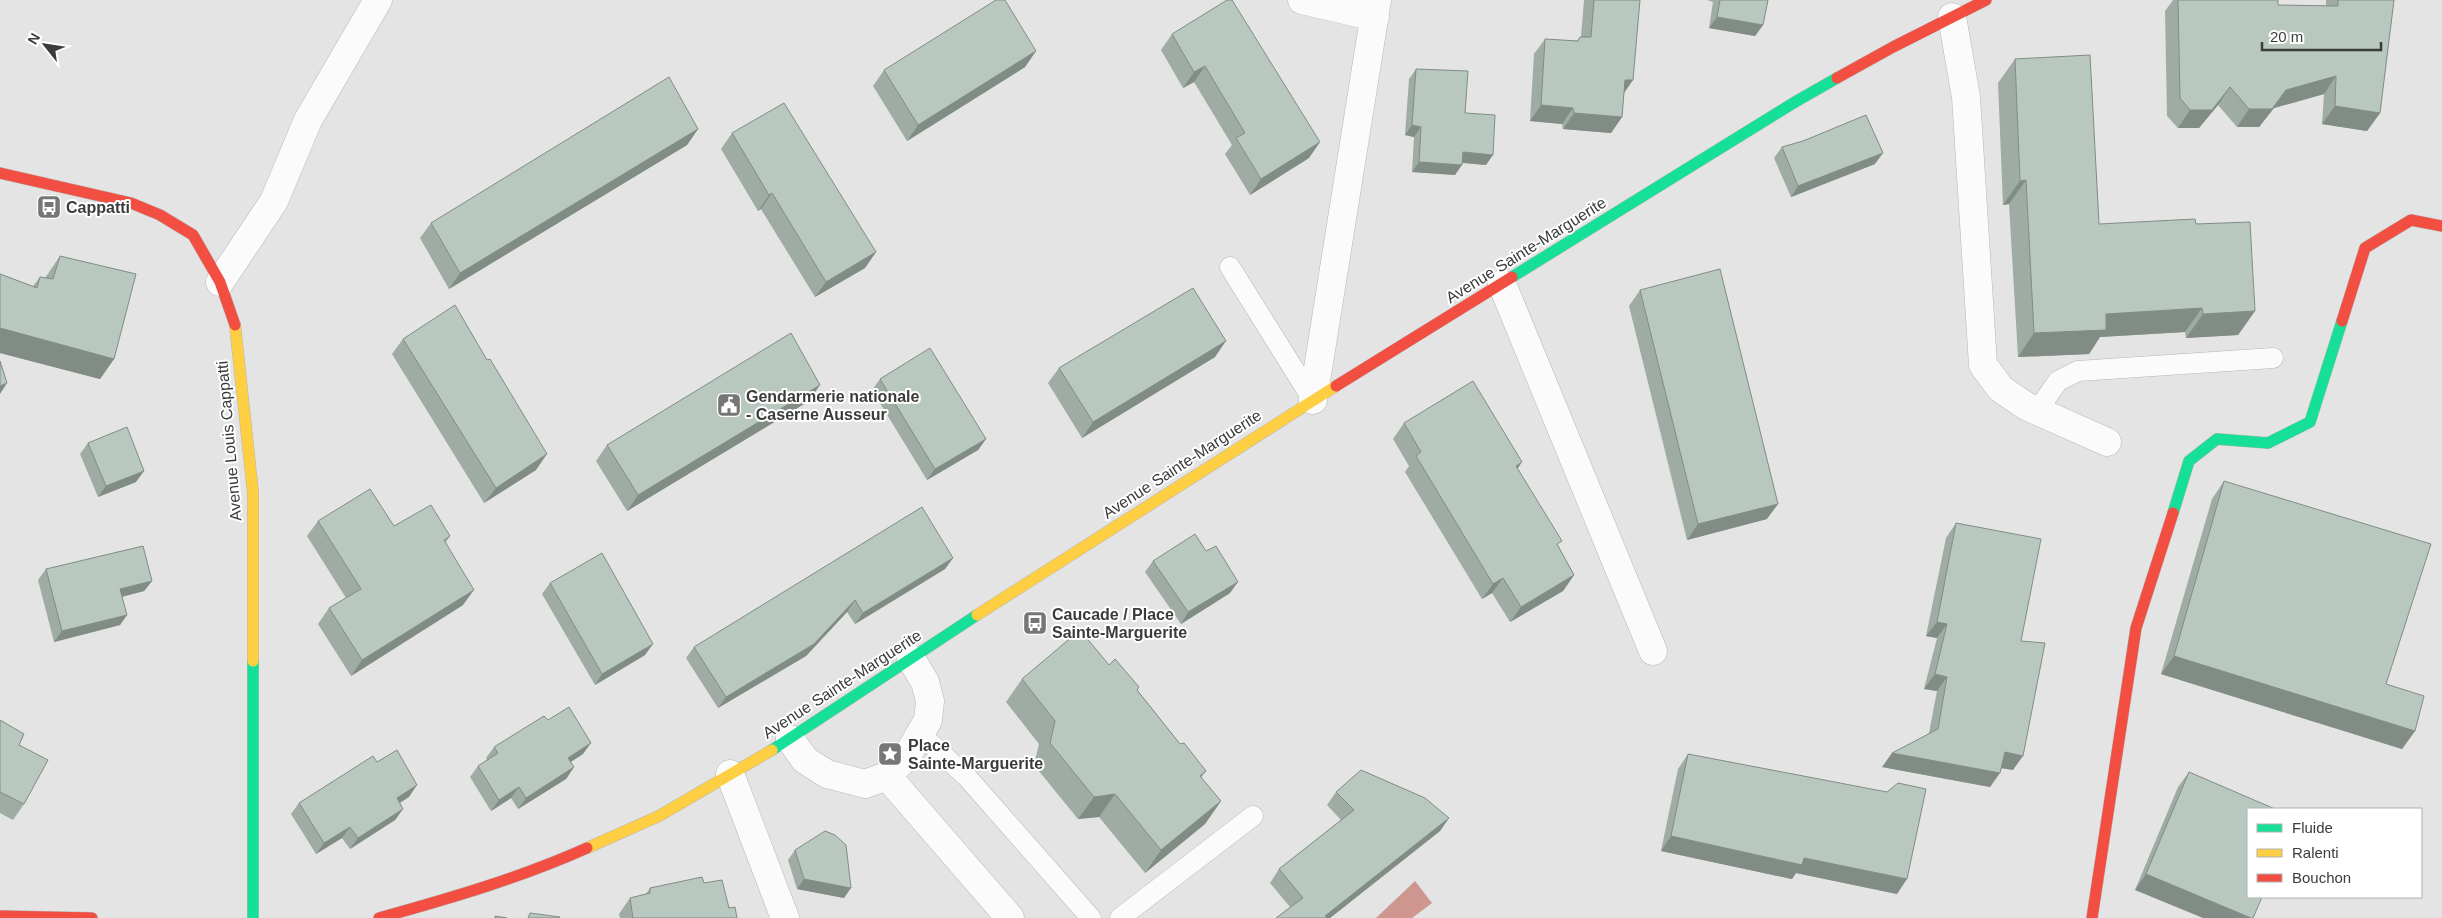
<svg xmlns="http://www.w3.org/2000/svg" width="2442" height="918" viewBox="0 0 2442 918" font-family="Helvetica,sans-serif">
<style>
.water{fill:#cf9690}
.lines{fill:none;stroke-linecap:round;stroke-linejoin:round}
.lane-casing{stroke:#b6b7b6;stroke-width:21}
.street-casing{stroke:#b6b7b6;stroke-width:29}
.fast-casing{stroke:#b6b7b6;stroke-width:12}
.slow-casing{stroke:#b6b7b6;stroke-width:12}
.jam-casing{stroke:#b6b7b6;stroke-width:12}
.lane{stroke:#fbfbfb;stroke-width:20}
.street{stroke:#fbfbfb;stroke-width:28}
.fast{stroke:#16e098;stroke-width:11}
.slow{stroke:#ffcf43;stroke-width:11}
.jam{stroke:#f24e42;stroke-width:11}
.wall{fill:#9eaca3}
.shaded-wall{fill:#818c85}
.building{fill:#b8c8be;stroke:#818c85}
.labels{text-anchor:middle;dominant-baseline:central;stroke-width:4;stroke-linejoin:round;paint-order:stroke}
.poi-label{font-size:16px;font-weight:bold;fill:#3a3c3b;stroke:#fff;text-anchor:start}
.street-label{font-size:16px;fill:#3a3c3b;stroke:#fff}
</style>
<rect width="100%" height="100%" fill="#e3e4e3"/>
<!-- water -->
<path class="water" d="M1415 881 1432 903 1412 918H1376Z"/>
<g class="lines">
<defs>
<path id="lane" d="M1230 267 1313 400
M2037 411 2058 381 2078 371 2273 358
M921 735 966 776 1091 918
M1120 918 1253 816"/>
<path id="street" d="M1302 0 1375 17
M1952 17 1966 97 1983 365 2001 389 2026 406 2107 442
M220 282 274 201 308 120 378 0
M1502 284 1653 651
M1313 400 1377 0
M790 739 805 760 827 774 865 784 887 776 907 756 928 720 930 701 925 682 911 659
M730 774 785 918
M887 776 1010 918"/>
<path id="fast" d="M1512 277 1795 102 1837 78
M2173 513 2189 461 2217 439 2268 443 2310 422 2342 321
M253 661V918
M772 750 977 615"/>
<path id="slow" d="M235 325 253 493V661
M977 615 1336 386
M587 848 659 816 772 750"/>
<path id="jam" d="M1837 78 1893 47 1986 0
M0 173 131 203 160 215 193 235 220 282 235 325
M2342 321 2365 248 2411 220 2442 226
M1336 386 1512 277
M0 916 92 918
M379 918C451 898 520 878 587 848
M2092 918 2136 628 2173 513"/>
</defs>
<!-- lane casing -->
<use href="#lane" class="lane-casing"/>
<!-- street casing -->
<use href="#street" class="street-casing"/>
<!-- fast casing -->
<use href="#fast" class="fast-casing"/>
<!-- slow casing -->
<use href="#slow" class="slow-casing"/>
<!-- jam casing -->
<use href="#jam" class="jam-casing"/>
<!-- lane -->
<use href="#lane" class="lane"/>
<!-- street -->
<use href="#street" class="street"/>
<!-- fast -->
<use href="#fast" class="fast"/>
<!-- slow -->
<use href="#slow" class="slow"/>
<!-- jam -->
<use href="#jam" class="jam"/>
</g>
<!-- wall -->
<path class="wall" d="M1584 0H1640L1624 94 1622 117 1611 133 1563 129 1562 124 1530 121 1534 54 1545 39 1577 41 1580 37H1581Z
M1707 0H1768L1763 25 1755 36 1709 28 1713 2Z
M2173 0H2278V5L2326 6V0H2394L2380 113 2367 131 2322 124 2324 94 2274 108 2259 127H2237L2218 105 2199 128H2178L2167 116 2165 11Z
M1172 34 1309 158 1250 195 1225 154 1232 145 1194 82 1183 88 1161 50Z
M1036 51 1025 67 907 141 873 86 884 70Z
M2015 59 2099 224H2196L2255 311 2238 335 2186 338 2185 332 2100 337 2089 354 2018 357 2009 204 2003 205 1998 83Z
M1416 69 1465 113 1486 165 1462 163 1455 175 1412 172 1414 137 1405 135 1409 79Z
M698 129 687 145 449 289 420 238 431 223Z
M732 133 876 252 865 268 815 297 761 209 758 211 721 149Z
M1782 147 1875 164 1791 197 1774 158Z
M60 256 114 359 100 379 0 353V274L33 286 40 277 45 278Z
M1640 290 1767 519 1687 540 1629 306Z
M403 339 536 470 484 503 392 354Z
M1215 357 1082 438 1048 383 1059 368Z
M880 379 986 439 978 450 927 480 872 390Z
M809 401 627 511 596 461 607 445Z
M1404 423 1517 469 1558 546 1574 575 1563 591 1510 622 1492 593 1482 599 1405 472 1409 466 1393 439Z
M88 443 136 482 98 497 80 454Z
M2224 481 2415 731 2402 749 2161 674 2212 499Z
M318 521 394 526 450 536 446 542 463 605 351 676 318 624 329 608 346 598 307 536Z
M1956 523 2021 641 2013 770 2002 768 1990 787 1882 767 1929 733 1937 691 1924 689 1937 638 1926 636 1946 538Z
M953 558 945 569 855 624 847 612 806 656 718 708 686 658 694 647Z
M1153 561 1230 593 1181 624 1145 572Z
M46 569 152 581 144 591 122 597 127 615 120 625 54 642 38 580Z
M550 583 645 655 595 685 542 594Z
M1109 665 1137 690 1180 744 1206 771 1201 778 1221 801 1205 824 1145 873 1099 817 1078 819 1034 765 1039 744 1006 702 1022 679Z
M0 720 19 745 24 804 13 820 0 813Z
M494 747 583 754 570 762 574 767 566 779 518 809 511 798 491 811 470 777 478 766 487 760 486 758Z
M1688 754 1897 894 1796 873 1792 879 1661 851 1678 769Z
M377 762 409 797 400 803 403 809 395 820 350 849 342 838 316 854 291 814 299 803Z
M2189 772 2253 918 2135 890 2178 787Z
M1336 792 1449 818 1440 831 1330 918H1276L1290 907 1270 883 1279 869 1341 820 1327 805Z
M795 850 844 898 797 889 788 860Z
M704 883 729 908 737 918H620L619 914 630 898 646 894 650 888Z"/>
<!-- shaded-wall -->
<path class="shaded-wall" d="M1717 17 1763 25 1755 36 1709 28Z
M1036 51 1025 67 907 141 918 125Z
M1205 66 1194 82 1183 88 1194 72Z
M2336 76 2324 94 2274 108 2259 127H2237L2249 109 2286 90Z
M1625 80H1633L1622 96Z
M2230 87 2218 105 2199 128H2178L2190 110Z
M1541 105 1573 108 1562 124 1530 121Z
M2335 106 2380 113 2367 131 2322 124Z
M1574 113 1622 117 1611 133 1563 129Z
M1412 125 1421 127 1414 137 1405 135Z
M698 129 687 145 449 289 460 273Z
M1320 142 1309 158 1250 195 1261 179Z
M1463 152 1493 155 1486 165 1456 162Z
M1883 153 1875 164 1791 197 1798 186Z
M1419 162 1462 165 1455 175 1412 172Z
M2026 180 2009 204 2003 205 2020 181Z
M772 193 761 209 758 211 769 195Z
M876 252 865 268 815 297 826 282Z
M2202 308 2185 332 2100 337 2089 354 2018 357 2034 333 2106 314Z
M2255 311 2238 335 2186 338 2203 314Z
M0 328 114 359 100 379 0 353Z
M1226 341 1215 357 1082 438 1093 422Z
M7 383 0 394V386Z
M820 385 809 401 627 511 638 495Z
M986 439 978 450 927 480 935 469Z
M547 454 536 470 484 503 496 488Z
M1522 462 1512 477 1516 466Z
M144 471 136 482 98 497 106 486Z
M1778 504 1767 519 1687 540 1698 524Z
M953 558 945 569 855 624 863 613Z
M1574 575 1563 591 1510 622 1521 607Z
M1503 578 1492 593 1482 599 1493 584Z
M152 581 144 591 113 599 120 589Z
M1238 582 1230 593 1181 624 1188 612Z
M474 590 463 605 351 676 362 660Z
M855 600 847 612 806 656 718 708 726 697Z
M127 615 120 625 54 642 62 631Z
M1937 622 1947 624 1937 638 1926 636Z
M653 644 645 655 595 685 602 674Z
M2174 656 2415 731 2402 749 2161 674Z
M1935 674 1947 677 1937 691 1924 689Z
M591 743 583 754 560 769 568 758Z
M2005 752 2023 756 2013 770 1995 767Z
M1892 753 2000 773 1990 787 1882 767Z
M574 767 566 779 518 809 526 798Z
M417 785 409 797 389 809 397 798Z
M519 787 511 798 491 811 499 800Z
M1115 794 1099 817 1078 819 1094 797Z
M1221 801 1205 824 1145 873 1161 850Z
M403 809 395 820 350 849 358 838Z
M1449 818 1440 831 1330 918H1324L1325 916Z
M350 827 342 838 316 854 324 843Z
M1671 836 1804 858 1907 879 1897 894 1796 873 1792 879 1661 851Z
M2146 874 2251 918H2203L2135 890Z
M804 879 851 888 844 898 797 889Z"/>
<!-- building -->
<path class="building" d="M996 0H1005L1036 51 918 125 884 70Z
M1227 0H1232L1320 142 1261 179 1236 138 1245 133 1205 66 1194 72 1172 34Z
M1594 0H1640L1633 80H1625L1622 117 1574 113 1573 108 1541 105 1545 39 1578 41 1580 37H1591Z
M1720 0H1768L1763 25 1717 17Z
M2178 0H2278V5L2338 6V0H2394L2380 113 2335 106 2336 76 2286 90 2272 109H2249L2230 87 2212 110H2190L2180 98Z
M2090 55 2099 224 2195 219 2196 224 2250 222 2255 311 2203 314 2202 308 2106 314V330L2034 333 2026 180 2020 181 2015 59Z
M1416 69 1468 71 1465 113 1495 115 1493 155 1463 152 1462 165 1419 162 1421 127 1412 125Z
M669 77 698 129 460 273 431 223Z
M784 103 876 252 826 282 772 193 769 195 732 133Z
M1866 115 1883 153 1798 186 1782 147 1803 141Z
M60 256 136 274 114 359 0 328V274L37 288 40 277 53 279Z
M1720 269 1778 504 1698 524 1640 290Z
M1193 288 1226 341 1093 422 1059 368Z
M455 305 487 360 490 359 547 454 496 488 403 339Z
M791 333 820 385 638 495 607 445Z
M930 348 986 439 935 469 880 379Z
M0 361 7 383 0 386Z
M1473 381 1522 462 1516 466 1562 541 1557 544 1574 575 1521 607 1503 578 1493 584 1416 456 1421 452 1404 423Z
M127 427 144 471 106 486 88 443Z
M2224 481 2431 544 2386 684 2424 696 2415 731 2174 656Z
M370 489 394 526 431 505 450 536 444 540 474 590 362 660 329 608 361 589 318 521Z
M922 507 953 558 863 613 855 600 814 644 726 697 694 647Z
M1956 523 2041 539 2021 641 2045 643 2023 756 2005 752 2000 773 1892 753 1938 729 1947 677 1935 674 1947 624 1937 622Z
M1195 534 1206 551 1216 546 1238 582 1188 612 1153 561Z
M143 546 152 581 120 589 127 615 62 631 46 569Z
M602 553 653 644 602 674 550 583Z
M1080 630 1109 665 1115 659 1139 687 1137 690 1180 744 1184 743 1206 771 1200 776 1221 801 1161 850 1115 794 1094 797 1050 743 1055 721 1022 679Z
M569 707 591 743 568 758 574 767 526 798 519 787 499 800 478 766 498 753 494 747 544 716 548 720Z
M0 720 24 734 19 745 48 760 24 804 0 792Z
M397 750 417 785 397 798 403 809 358 838 350 827 324 843 299 803 373 756 377 762Z
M1688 754 1887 792 1898 783 1926 789 1907 879 1804 858 1802 865 1671 836Z
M1361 770 1425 798 1449 818 1325 916 1327 918H1276L1303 898 1279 869 1354 810 1336 792Z
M2189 772 2275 809H2248V897H2262L2253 918H2251L2146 874Z
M825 831 835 835 846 845 851 888 804 879 795 850Z
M702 877 704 883 722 880 729 908 735 907 737 918H633L630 898 650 893V888Z
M530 913 560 917 559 918H528Z
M495 916 507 918H495Z"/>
<!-- icons -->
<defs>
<symbol id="bus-square" viewBox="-11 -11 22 22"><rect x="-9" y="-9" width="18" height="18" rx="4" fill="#757776" stroke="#fff"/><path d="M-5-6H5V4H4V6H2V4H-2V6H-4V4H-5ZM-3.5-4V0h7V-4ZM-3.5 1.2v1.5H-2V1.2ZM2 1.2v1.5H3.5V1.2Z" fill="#fff"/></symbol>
<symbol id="civic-square" viewBox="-11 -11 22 22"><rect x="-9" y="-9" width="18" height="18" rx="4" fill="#757776" stroke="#fff"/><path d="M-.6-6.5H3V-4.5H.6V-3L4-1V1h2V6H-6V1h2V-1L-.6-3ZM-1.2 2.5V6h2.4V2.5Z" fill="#fff"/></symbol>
<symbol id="sight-square" viewBox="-11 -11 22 22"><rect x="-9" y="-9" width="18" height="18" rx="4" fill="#757776" stroke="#fff"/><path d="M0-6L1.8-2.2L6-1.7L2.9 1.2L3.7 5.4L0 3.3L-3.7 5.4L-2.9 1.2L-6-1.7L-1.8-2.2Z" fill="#fff"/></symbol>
</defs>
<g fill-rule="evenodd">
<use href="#bus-square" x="35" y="193" width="28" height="28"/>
<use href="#civic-square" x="715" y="391" width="28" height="28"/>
<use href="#bus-square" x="1021" y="609" width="28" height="28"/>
<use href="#sight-square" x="876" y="740" width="28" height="28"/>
</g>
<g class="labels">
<!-- poi labels -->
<g class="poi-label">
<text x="66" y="207">Cappatti</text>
<text x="746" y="396">Gendarmerie nationale<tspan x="746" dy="18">- Caserne Ausseur</tspan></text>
<text x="1052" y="614">Caucade / Place<tspan x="1052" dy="18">Sainte-Marguerite</tspan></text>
<text x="908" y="745">Place<tspan x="908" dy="18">Sainte-Marguerite</tspan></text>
</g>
<!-- street labels -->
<g class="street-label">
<text transform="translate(1526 250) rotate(-32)">Avenue Sainte-Marguerite</text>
<text transform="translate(229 441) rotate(-95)">Avenue Louis Cappatti</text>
<text transform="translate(1182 464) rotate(-33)">Avenue Sainte-Marguerite</text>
<text transform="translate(842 684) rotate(-33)">Avenue Sainte-Marguerite</text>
</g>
</g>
<!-- legend -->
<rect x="2247" y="808" width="175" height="90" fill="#ffffff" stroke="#b0b1b1"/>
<rect x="2257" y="824" width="25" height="8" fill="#16e098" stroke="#b0b1b1"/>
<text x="2292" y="833" font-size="15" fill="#3a3c3b">Fluide</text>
<rect x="2257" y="849" width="25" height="8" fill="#ffcf43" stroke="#b0b1b1"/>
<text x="2292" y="858" font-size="15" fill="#3a3c3b">Ralenti</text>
<rect x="2257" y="874" width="25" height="8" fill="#f24e42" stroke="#b0b1b1"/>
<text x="2292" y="883" font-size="15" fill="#3a3c3b">Bouchon</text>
<!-- north arrow -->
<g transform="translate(45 45) rotate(300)" stroke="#ffffff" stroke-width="4" paint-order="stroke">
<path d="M0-4L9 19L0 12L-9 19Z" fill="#3a3c3b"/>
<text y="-8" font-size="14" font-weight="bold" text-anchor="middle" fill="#3a3c3b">N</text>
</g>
<!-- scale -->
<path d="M2262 42v8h119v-8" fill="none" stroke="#3a3c3b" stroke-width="2.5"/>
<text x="2270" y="42" font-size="15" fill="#3a3c3b" stroke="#ffffff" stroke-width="4" paint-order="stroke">20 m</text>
</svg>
